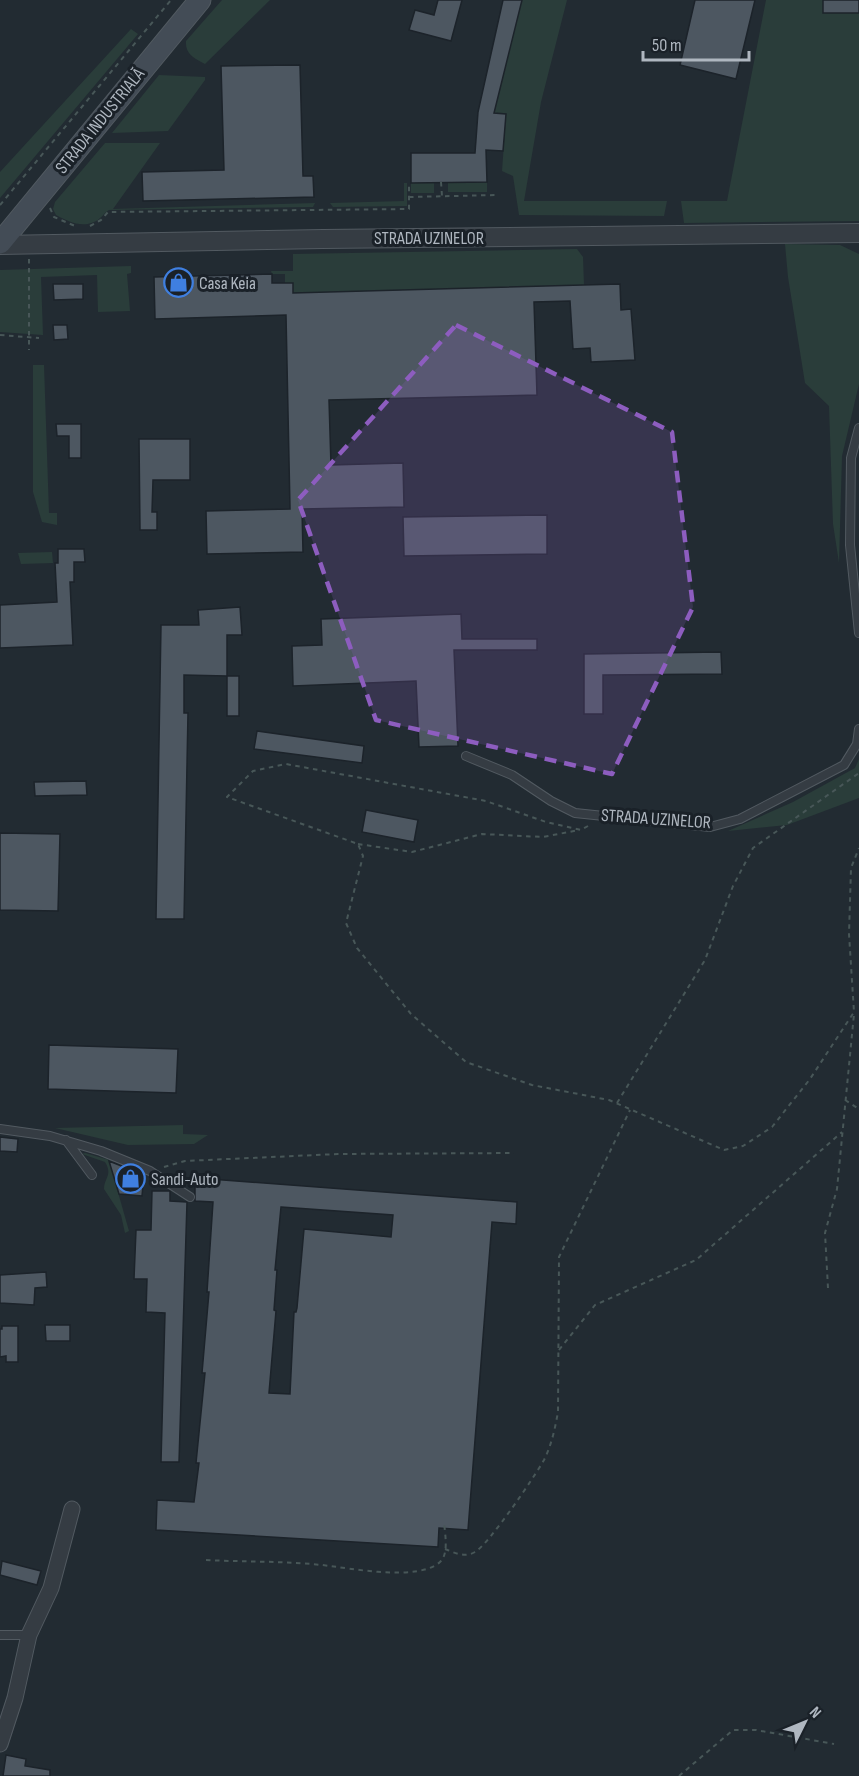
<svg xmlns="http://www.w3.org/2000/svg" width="859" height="1776" viewBox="0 0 859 1776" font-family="'Sofia Sans Condensed',sans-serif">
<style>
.green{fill:#2a3d3a}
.building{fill:#4d5761;stroke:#1c232a;stroke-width:1.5;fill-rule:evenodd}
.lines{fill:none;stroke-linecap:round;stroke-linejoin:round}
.service-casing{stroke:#525a61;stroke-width:10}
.minor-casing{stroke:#525a61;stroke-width:17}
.tertiary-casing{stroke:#525a61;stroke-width:20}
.secondary-casing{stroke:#525a61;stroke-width:23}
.path{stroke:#485758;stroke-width:2;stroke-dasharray:4.5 4.5;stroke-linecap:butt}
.service{stroke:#353c43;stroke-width:8}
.minor{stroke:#353c43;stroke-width:15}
.tertiary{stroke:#353c43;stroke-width:18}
.secondary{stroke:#434c56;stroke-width:21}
.marked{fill:#8d5dbf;fill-opacity:0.2;stroke:#8d5dbf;stroke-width:4.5;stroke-dasharray:12 8;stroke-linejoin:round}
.labels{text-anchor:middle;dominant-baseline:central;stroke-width:6;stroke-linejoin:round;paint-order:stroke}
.street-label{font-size:18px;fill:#afb7c0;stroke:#1a2128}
.poi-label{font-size:18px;fill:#afb7c0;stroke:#1a2128;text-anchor:start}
</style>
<rect width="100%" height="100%" fill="#222b32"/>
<!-- green -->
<path class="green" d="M222 0H270L205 64C194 58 185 54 186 41Z
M522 0H567L541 102 524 201H667L664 216 519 215 513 176 502 171 506 115 494 113Z
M766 0H859V221L684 223 681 201H727Z
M131 29 138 34 0 198V172Z
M159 75 205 77V80L168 131 112 133Z
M105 143H160L113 209 315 203 313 207 109 210C104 213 100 220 94 222 81 228 67 221 56 215L53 209 55 202Z
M434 182V193H411V183Z
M487 182V192H448V183Z
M404 183H407V206L333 207 330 203 404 201Z
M785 244 840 245 859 254V384L842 456 839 563 833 524 829 406 805 383 788 277Z
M577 249 583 257 584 285 293 293V283H285V274H272L271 271H293V254Z
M131 266V273L127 274 130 311 98 312 97 275 41 277 43 335 0 332V270Z
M33 365H44L49 513H57V525L42 522 33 492Z
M52 552 53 563 21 564 18 553Z
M859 759V798L787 825 728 831 793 802 855 768Z
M183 1125V1134L208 1135 194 1144 128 1145 55 1128Z
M85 1153 113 1161 110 1164 129 1231 125 1233 121 1215 104 1189C104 1178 113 1175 105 1162L82 1154Z"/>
<!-- building -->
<path class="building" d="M438 0H462L451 41 409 30 415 10 434 15Z
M503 0H522L494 113 506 114 503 151 486 150 487 182 411 183V153H475L478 112Z
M695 0H755L736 79 680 65Z
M823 0H859V13H823Z
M300 65 303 176H313L314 197 143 201 142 172 224 170 221 66Z
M272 274V283H293V293L620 284 621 310 631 309 635 360 591 362 590 348 573 349 570 301 534 302 537 395 329 400 331 465 403 463 404 507 302 509 303 552 207 554 206 511 290 509 286 315 155 319 154 277Z
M53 284H83V299L54 300Z
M53 325H67L68 339 54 340Z
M56 424H81V458H69V436H57Z
M139 439H190V480H153L152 512H157V530H140Z
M547 515V554L404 556 403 517Z
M58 549H84L85 562H74V582H70L73 645 0 648V605L57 602 55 563H58Z
M240 607 242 635H227V676L184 675V713H188L184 919H156L161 625H199L198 610Z
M461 614 462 639H537V650H454L458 746 419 747 416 681 293 686 292 646 322 645 321 619Z
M721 652 722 674 603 675V714H584V654Z
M227 676H239V716H227Z
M257 731 364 746 362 763 254 749Z
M86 781 87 795 35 796 34 782Z
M366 810 418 820 414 842 362 832Z
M0 833 60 834 58 911 0 910Z
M49 1045 178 1049 176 1093 48 1089Z
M0 1137 18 1139 17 1152 0 1151Z
M109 1161 144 1175 142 1196 119 1194Z
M210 1179 517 1202 516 1224 492 1222 468 1530 439 1528 438 1547 156 1530 157 1500 194 1502 199 1463H196L205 1373H202L209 1292H207L213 1202 195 1201V1181L210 1182ZM281 1207 393 1215 391 1237 304 1229 297 1308 296 1312H294L290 1394 269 1393 276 1311 274 1310 277 1270H275Z
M152 1191H170V1201L187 1202 179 1462H161L165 1313 146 1312 147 1279H134L136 1230H151Z
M46 1272 47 1287 35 1288 34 1305 0 1303V1275Z
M45 1325H70V1341H46Z
M2 1326H18V1362H6V1356L0 1357V1329H2Z
M2 1561 41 1571 37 1585 0 1575Z
M6 1755 26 1759 25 1766 50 1770V1776H3Z"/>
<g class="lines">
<defs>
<path id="service" d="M859 428 851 458 850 545 859 633
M466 756 512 775 551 801 575 813 710 827 740 819 844 765 857 744 859 729
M0 1129 50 1136 101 1151 150 1171 190 1197
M66 1140 92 1175
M0 1635H29"/>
<path id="minor" d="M0 1744 15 1698 29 1635 51 1588 72 1509"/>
<path id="tertiary" d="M0 245 323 239 859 233"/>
<path id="secondary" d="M0 243 200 0"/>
</defs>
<!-- service casing -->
<use href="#service" class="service-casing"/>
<!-- minor casing -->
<use href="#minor" class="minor-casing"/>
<!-- tertiary casing -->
<use href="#tertiary" class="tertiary-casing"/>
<!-- secondary casing -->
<use href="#secondary" class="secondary-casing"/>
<!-- path -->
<path class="path" d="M441 182 442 196
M409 197 497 195
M0 205 171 0
M50 208 54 217 75 226
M90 226 101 220 108 212 409 209V186
M29 259V350
M0 335 39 338
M588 826 581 830 546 822 486 801 286 764 253 771 227 797 358 844 363 856 346 923 357 948 411 1014 466 1062 532 1085 609 1100 724 1150 743 1146 772 1127 810 1079 854 1012 849 934 851 868 859 848
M358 844 412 852 482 834 543 837 579 830
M845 1100 859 1109
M617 1103 705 960 733 886 753 848 859 773
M164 1167 185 1161 338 1154 514 1153
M828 1288 825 1233 837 1189 854 1014
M559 1350 595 1305 696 1260 842 1132
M445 1549C455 1553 465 1558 475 1552 489 1544 535 1476 544 1460 552 1444 555 1428 558 1412L559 1257 630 1110
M206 1560C245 1562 284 1561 322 1565 349 1568 418 1582 440 1562 449 1554 445 1534 444 1522
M679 1776 733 1730H756L834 1744"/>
<!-- service -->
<use href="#service" class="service"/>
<!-- minor -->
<use href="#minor" class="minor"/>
<!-- tertiary -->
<use href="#tertiary" class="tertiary"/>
<!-- secondary -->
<use href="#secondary" class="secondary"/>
</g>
<!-- marked area -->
<path class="marked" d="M456 325 672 432 693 607 612 774 376 720 298 500Z"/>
<!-- icons -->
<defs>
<symbol id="shop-ring" viewBox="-11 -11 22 22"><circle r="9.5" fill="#1a2128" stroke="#3f7fe0" stroke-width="1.5"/><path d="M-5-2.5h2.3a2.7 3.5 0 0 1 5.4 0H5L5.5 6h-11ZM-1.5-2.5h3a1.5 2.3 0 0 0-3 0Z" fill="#3f7fe0"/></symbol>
</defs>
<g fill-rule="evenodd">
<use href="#shop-ring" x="162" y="266" width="33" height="33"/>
<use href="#shop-ring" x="114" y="1162" width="33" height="33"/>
</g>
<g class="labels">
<!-- street labels -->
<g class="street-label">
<text transform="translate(100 121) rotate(-51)">STRADA INDUSTRIALĂ</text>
<text x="429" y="238">STRADA UZINELOR</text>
<text transform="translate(656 819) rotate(4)">STRADA UZINELOR</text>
</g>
<!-- poi labels -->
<g class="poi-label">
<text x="199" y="283">Casa Keia</text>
<text x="151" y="1179">Sandi-Auto</text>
</g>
</g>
<!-- north arrow -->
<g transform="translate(805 1722) rotate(47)" stroke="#1a2128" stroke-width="4.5" paint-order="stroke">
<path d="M0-4.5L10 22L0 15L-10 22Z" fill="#afb7c0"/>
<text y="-9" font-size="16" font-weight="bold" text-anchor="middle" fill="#afb7c0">N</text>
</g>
<!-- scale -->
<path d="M643 51v9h106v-9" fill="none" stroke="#afb7c0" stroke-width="3"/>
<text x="652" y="51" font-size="18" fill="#afb7c0" stroke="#1a2128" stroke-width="4.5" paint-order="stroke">50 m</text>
</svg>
